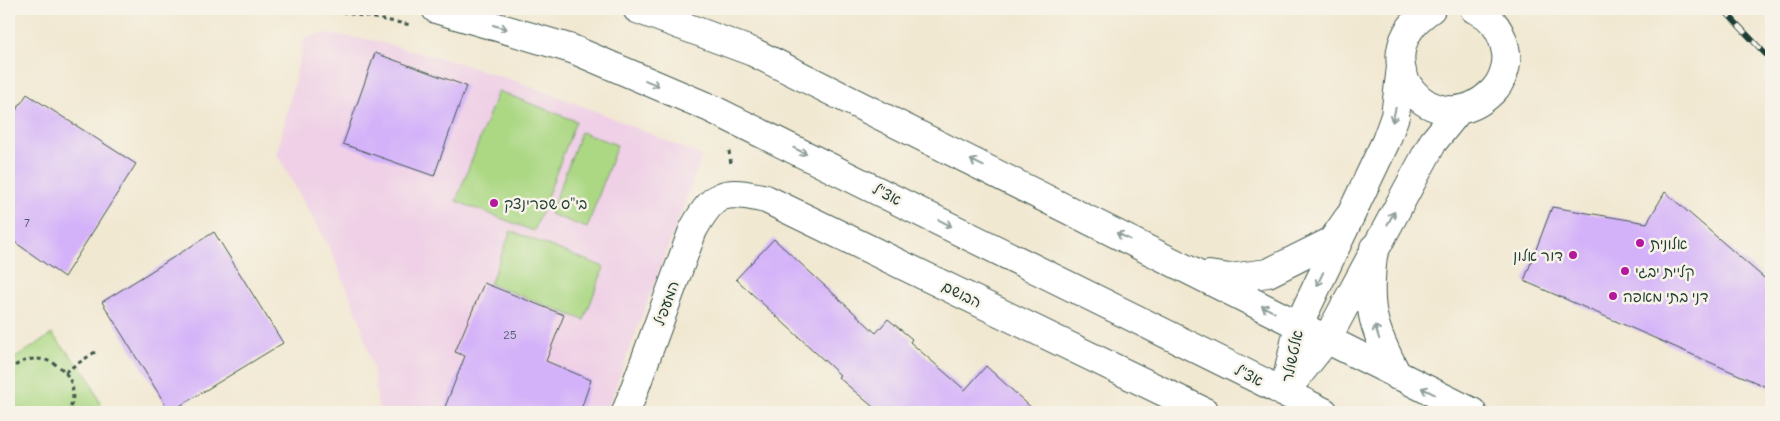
<svg xmlns="http://www.w3.org/2000/svg" width="1780" height="421" viewBox="0 0 1780 421" font-family="Delius,'Playpen Sans Hebrew',sans-serif">
<style>
.built{fill:#efd0e6}
.green{fill:#acd884;stroke:#668a5c}
.building{fill:#d4b2f9}
.lines{fill:none;stroke-linecap:round;stroke-linejoin:round}
.minor-casing{stroke:#3e574c;stroke-width:30}
.secondary-casing{stroke:#3e574c;stroke-width:30}
.path{stroke:#3e574c;stroke-width:3;stroke-dasharray:4 4;stroke-linecap:butt}
.minor{stroke:#fff;stroke-width:28}
.secondary{stroke:#fff;stroke-width:28}
.rail-casing{stroke:#1f3d34;stroke-width:5.5}
.rail{stroke:#f7f3e8;stroke-width:4;stroke-dasharray:11;stroke-linecap:butt}
.oneway{stroke:#8f9e9a}
.poi-dot{fill:#b5179e;stroke:#f7f3e8;stroke-width:2}
.labels{text-anchor:middle;dominant-baseline:central;stroke-width:5;stroke-linejoin:round;paint-order:stroke}
.number-label{font-size:12px;fill:#4c5a65}
.street-label{font-size:15px;fill:#1f3d34;stroke:#f7f3e8}
.poi-label{font-size:15px;fill:#1f3d34;stroke:#f7f3e8;text-anchor:start}
</style>
<rect width="100%" height="100%" fill="#f7f3e8"/>
<filter id="ink" filterUnits="userSpaceOnUse"><feTurbulence type="fractalNoise" baseFrequency=".02" numOctaves="2"/><feDisplacementMap in="SourceGraphic" scale="10" xChannelSelector="R" yChannelSelector="G"/><feConvolveMatrix kernelMatrix="1 2 1 2 8 2 1 2 1" color-interpolation-filters="sRGB"/></filter>
<filter id="wash" filterUnits="userSpaceOnUse"><feTurbulence type="fractalNoise" baseFrequency=".0096" numOctaves="4" result="noise"/><feDisplacementMap in="SourceGraphic" scale="20" xChannelSelector="R" yChannelSelector="G"/><feGaussianBlur stdDeviation="1.12" result="paint"/><feColorMatrix in="noise" values="0 0 0 0 0 0 0 0 0 0 0 0 0 0 0 0 0 1.4 0 .05"/><feComposite in="paint" operator="in"/></filter>
<g filter="url(#wash)">
<rect width="100%" height="100%" fill="#f1e8d1"/>
<!-- built -->
<path class="built" d="M325 34 372 40 459 63 518 82 601 113 702 156 606 412H379L373 368 359 318 331 251 277 154 305 37Z"/>
<!-- green -->
<path class="green" d="M498 91 576 121 534 231 456 201Z
M581 132 617 145 587 228 550 214Z
M511 231 604 267 584 320 490 284Z
M52 334 88 376 104 412H9V362Z"/>
<g id="blocks">
<!-- building -->
<path class="building" d="M375 53 466 86 434 176 343 144Z
M27 94 136 164 64 277 9 238V121Z
M1665 192 1771 284V389L1524 281 1552 207 1647 223Z
M214 232 283 343 170 412 102 302Z
M774 239 876 333 888 319 912 339 910 342 965 390 986 366 1036 412H879L838 377 840 375 736 279Z
M484 283 564 315 546 361 591 380 580 412H443L465 356 455 352Z"/>
</g>
</g>
<g filter="url(#ink)">
<use href="#blocks" fill-opacity="0" stroke="#3e574c" stroke-width="1"/>
<g class="lines">
<defs>
<path id="minor" d="M1431 9C1356 59 1435 150 1493 91 1502 82 1508 65 1506 53 1503 34 1493 16 1474 9
M1288 388 1327 339 1433 142 1459 110
M1284 393 1299 324 1386 141 1395 116 1401 67
M626 412 693 230C714 192 723 189 766 199L1205 412"/>
<path id="secondary" d="M436 9 572 49 710 108 1324 412
M637 9 753 52 1472 412
M1374 248C1366 305 1371 326 1398 376
M1209 275 1230 278 1268 273 1332 241 1348 218"/>
</defs>
<!-- minor casing -->
<use href="#minor" class="minor-casing"/>
<!-- secondary casing -->
<use href="#secondary" class="secondary-casing"/>
<!-- path -->
<path class="path" d="M326 9 411 25
M729 151 731 165
M9 371C39 340 89 374 68 412
M65 372 95 352
M70 409 76 412"/>
<!-- minor -->
<use href="#minor" class="minor"/>
<!-- secondary -->
<use href="#secondary" class="secondary"/>
<defs>
<path id="rail" d="M1723 9 1771 60"/>
</defs>
<!-- rail casing -->
<use href="#rail" class="rail-casing"/>
<!-- rail -->
<use href="#rail" class="rail"/>
</g>
<!-- one-way arrows -->
<defs><path id="oneway-shaft" d="M-6 0H5M1.5-3L5.5 0L1.5 3" fill="none" stroke-width="1.6" stroke-linecap="round" stroke-linejoin="round" transform="scale(1.25)"/></defs>
<g class="oneway">
<use href="#oneway-shaft" transform="translate(500 27) rotate(16)"/>
<use href="#oneway-shaft" transform="translate(652 83) rotate(23)"/>
<use href="#oneway-shaft" transform="translate(1394 115) rotate(103)"/>
<use href="#oneway-shaft" transform="translate(800 151) rotate(26)"/>
<use href="#oneway-shaft" transform="translate(977 163) rotate(-154)"/>
<use href="#oneway-shaft" transform="translate(1391 218) rotate(-61)"/>
<use href="#oneway-shaft" transform="translate(945 223) rotate(27)"/>
<use href="#oneway-shaft" transform="translate(1123 236) rotate(-154)"/>
<use href="#oneway-shaft" transform="translate(1320 279) rotate(115)"/>
<use href="#oneway-shaft" transform="translate(1268 309) rotate(-153)"/>
<use href="#oneway-shaft" transform="translate(1377 332) rotate(-108)"/>
<use href="#oneway-shaft" transform="translate(1428 391) rotate(-154)"/>
</g>
</g>
<!-- markers -->
<g class="poi-dot">
<circle cx="494" cy="203" r="5"/>
<circle cx="1640" cy="243" r="5"/>
<circle cx="1573" cy="255" r="5"/>
<circle cx="1625" cy="271" r="5"/>
<circle cx="1613" cy="296" r="5"/>
</g>
<g class="labels">
<!-- number labels -->
<g class="number-label">
<text x="27" y="222">7</text>
<text x="510" y="334">25</text>
</g>
<!-- street labels -->
<g class="street-label">
<text transform="translate(887 194) rotate(27)">אצ"ל</text>
<text transform="translate(962 294) rotate(26)">הבושם</text>
<text transform="translate(666 303) rotate(-70)">המעפיל</text>
<text transform="translate(1292 356) rotate(-78)">אלטשולר</text>
<text transform="translate(1249 375) rotate(27)">אצ"ל</text>
</g>
<!-- poi labels -->
<g class="poi-label">
<text x="504" y="203">בי"ס שפרינצק</text>
<text x="1650" y="243">אלונית</text>
<text x="1563" y="255" text-anchor="end">דור אלון</text>
<text x="1635" y="271">קליית יבגי</text>
<text x="1623" y="296">דני בתי מאפה</text>
</g>
</g>
<!-- margin -->
<rect width="1780" height="421" fill="none" stroke="#f7f3e8" stroke-width="30"/>
</svg>
